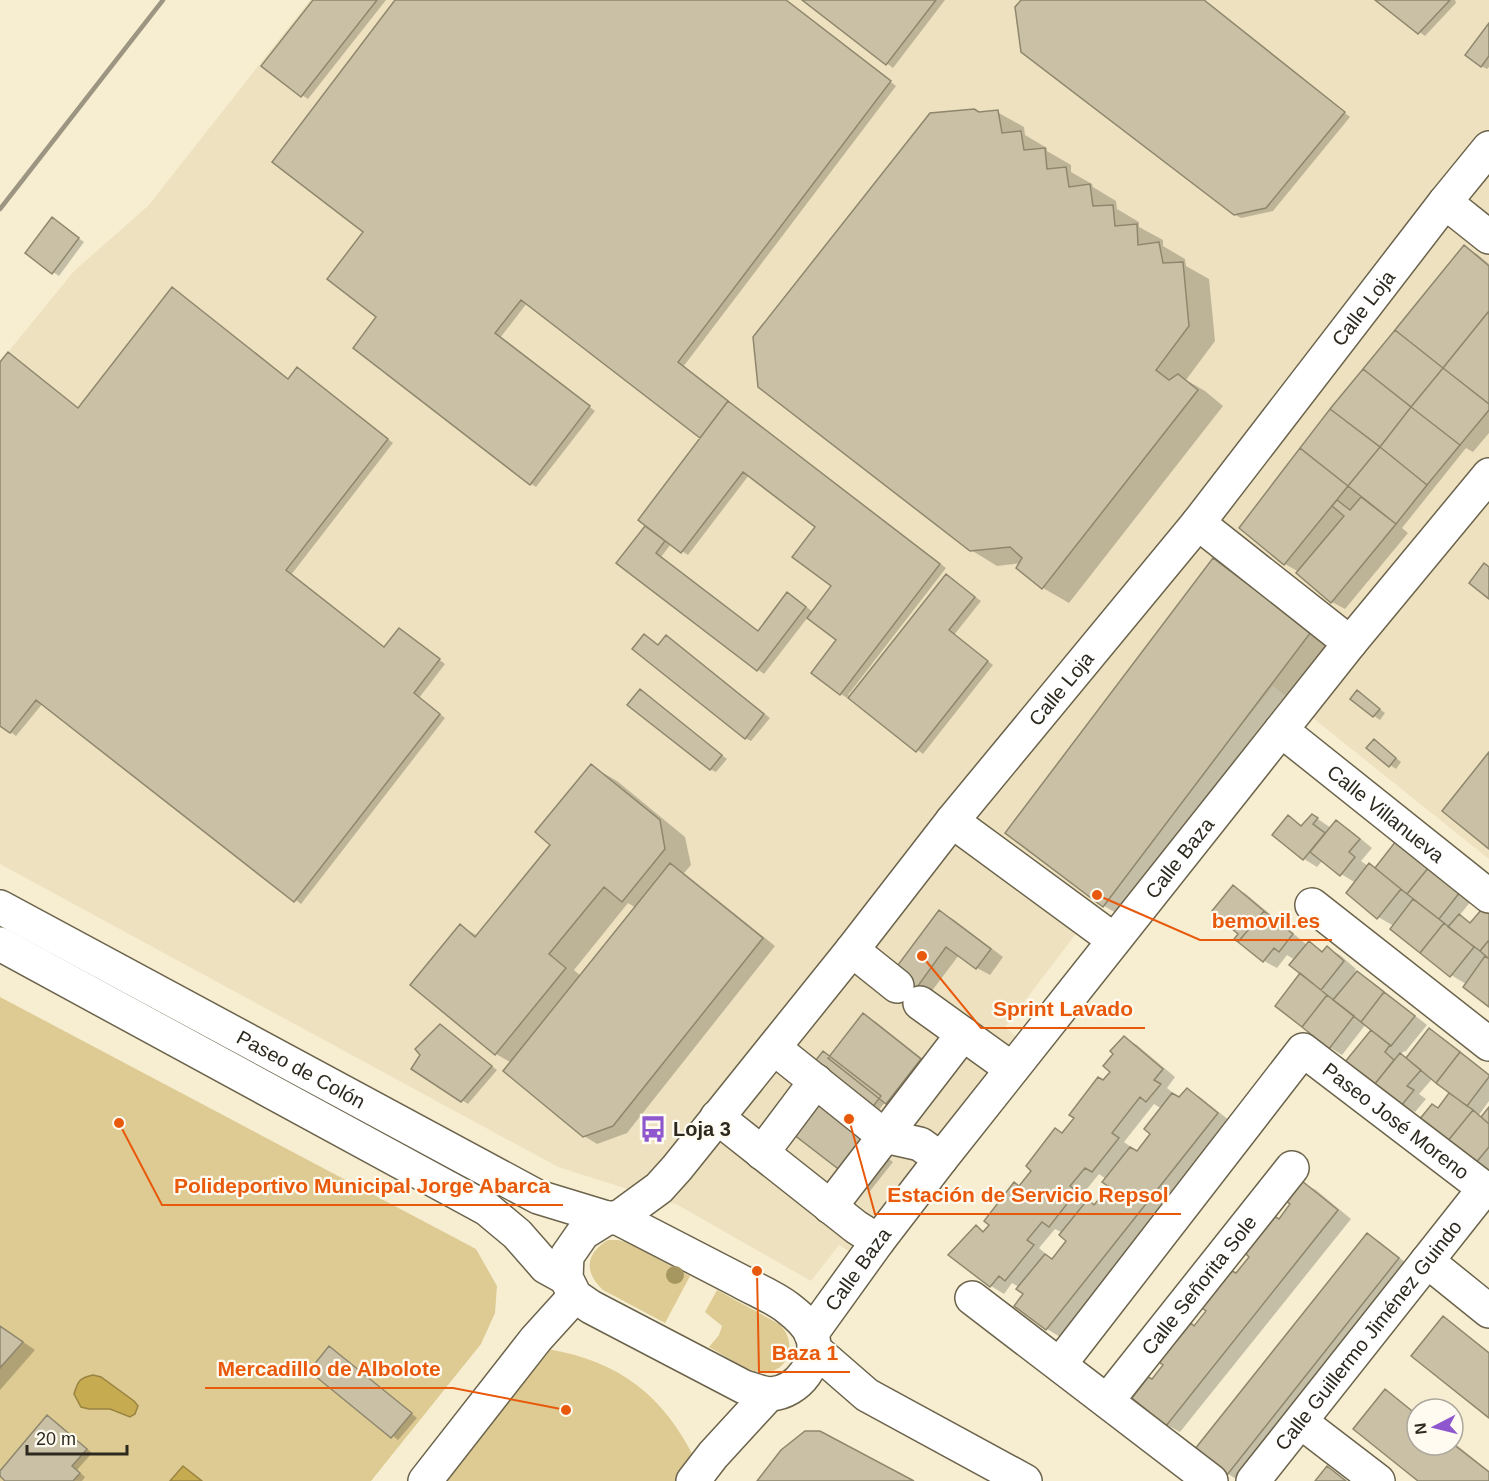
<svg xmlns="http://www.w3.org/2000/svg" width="1489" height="1481" viewBox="0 0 1489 1481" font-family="Helvetica,sans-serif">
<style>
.built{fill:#ede1bf}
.green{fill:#ddcb93}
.water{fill:#c7ab50;stroke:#998441;stroke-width:1.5}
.shadow{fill:#0003;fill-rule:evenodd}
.building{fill:#c9c0a5;stroke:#8f876d;stroke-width:1.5}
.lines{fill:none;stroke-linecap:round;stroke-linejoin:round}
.minor-casing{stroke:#6b634b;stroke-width:36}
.minor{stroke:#fff;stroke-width:33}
.rail{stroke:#9c9581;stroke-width:4.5}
.tree{fill:#a69761}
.labels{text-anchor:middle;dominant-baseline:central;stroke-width:4.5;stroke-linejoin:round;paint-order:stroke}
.street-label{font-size:20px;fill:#2d291f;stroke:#fffbf0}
.poi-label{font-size:20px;font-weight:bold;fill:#2d291f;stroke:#fffbf0;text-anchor:start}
.leader{fill:none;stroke:#e8590c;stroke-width:2}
.callout-dot{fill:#e8590c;stroke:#fffbf0;stroke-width:2}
.callout-label{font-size:21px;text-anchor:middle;font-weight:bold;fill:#e8590c;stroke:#fffbf0;stroke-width:4.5;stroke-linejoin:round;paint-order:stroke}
</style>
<rect width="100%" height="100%" fill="#f7eed1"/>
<!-- built -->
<path class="built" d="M310 0H1489V859L1273 686 1097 906 1005 1027 1018 1038 850 1252 839 1245 811 1281 678 1205 558 1167 0 864V362L74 271 148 206Z"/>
<!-- green -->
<path class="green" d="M0 997 476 1249 497 1286 495 1313 481 1344 371 1481H0Z
M608 1240H618L629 1243 690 1276 665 1323 603 1290C584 1272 585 1254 608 1240Z
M717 1290 779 1324C799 1342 789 1375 760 1372 747 1371 722 1354 709 1347L719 1335 722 1326 705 1312Z
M548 1349C621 1362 663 1395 696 1461L680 1481H443Z"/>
<!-- water -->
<path class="water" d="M93 1375 101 1377 134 1401 138 1406 135 1414 130 1417 110 1409H89L81 1407 74 1394C78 1381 79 1378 93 1375Z
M183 1466 202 1481H170Z"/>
<!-- shadow -->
<path class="shadow" d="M315 0H386L308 99 302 95Z
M397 0H785L896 86 683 367 946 568 848 695 851 697 947 576 981 601 954 635 993 665 923 754 848 696 847 698 841 694 838 640 808 617 764 674 618 563 647 525 702 438 527 303 500 338 595 411 536 487 530 483 378 317 365 232ZM749 475 817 527 833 586 813 612 794 597 759 632 661 557 671 544 688 555Z
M805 0H945L893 68Z
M1023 0H1204L1350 117 1273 211 1241 218 1234 214Z
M1377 0H1455L1456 3 1425 36Z
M1489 25V67L1487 69 1481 66Z
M997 112 1024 127 1025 135 1047 148V151L1071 165V172L1092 184 1093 187 1116 201 1117 209 1139 222V227L1163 240V246L1185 259 1186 266 1209 279 1215 341 1186 380 1205 391 1223 406 1069 603 1043 588 1021 563 997 566 971 550 979 114Z
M58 223 84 242 59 276 53 272Z
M1464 247 1477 254 1489 264V433L1473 452 1466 448 1402 528 1408 533 1345 609 1332 602 1298 573 1299 572 1285 564 1241 528Z
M178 293 289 380 304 373 393 443 291 575 385 648 400 630 445 664 419 698 445 718 301 904 43 703 16 736 0 724V364L14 357 79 409Z
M1214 560 1233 571 1330 644 1123 917 1104 906Z
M672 641 770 718 751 741 745 738 659 646Z
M1357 692 1385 713 1380 720 1374 716Z
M646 695 727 759 716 772 710 769Z
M1380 744 1401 762 1396 769 1390 765Z
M591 766 617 781 685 837 691 865 684 873 775 946 627 1133 597 1144 584 1136 512 1063 496 1054 460 926 478 936 552 844ZM628 903 636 908 581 976 574 970Z
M1312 815 1331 828 1336 821 1349 829 1372 848 1361 861 1368 866 1376 869 1397 843 1472 900 1459 916 1472 923 1489 914V1006L1466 984 1451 975 1394 926 1378 917 1356 883 1341 874 1323 860 1317 867 1304 859 1274 835 1288 817 1303 826Z
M1233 887 1246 894 1307 945 1309 942 1324 952 1327 948 1340 955 1356 969 1355 971 1370 980 1427 1025 1405 1052 1404 1051 1400 1055 1407 1059 1430 1030 1443 1038 1489 1074V1101L1479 1115 1482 1118 1489 1109V1170L1476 1163 1439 1109 1451 1093 1433 1078 1419 1094 1426 1099 1415 1112 1402 1105 1348 1062 1373 1030 1366 1024 1342 1055 1329 1047 1302 973 1295 960 1287 955 1277 968 1264 961 1240 933Z
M940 912 953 919 1003 957 990 975 977 968 959 955 928 996 916 989Z
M863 1015 876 1022 934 1068 900 1111 885 1102 859 1136 893 1162 870 1191 864 1187 830 1057Z
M440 1026 497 1070 468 1104 462 1100Z
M1124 1038 1137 1045 1175 1077 1167 1088 1173 1093 1171 1095 1179 1099 1187 1090 1200 1097 1230 1121 1060 1337 1047 1329 1016 1306 1026 1294 1019 1287 1012 1283 1004 1294 991 1286 951 1255 976 1227 985 1232 1063 1134 1112 1072 1115 1053ZM1154 1104 1162 1109 1153 1134 1137 1153 1130 1148 1131 1147 1124 1142ZM1099 1174 1106 1179 1111 1187 1096 1206 1088 1201 1089 1199 1082 1195ZM1055 1229 1063 1233 1068 1241 1053 1260 1045 1255 1046 1254 1039 1248Z
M1303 1183 1316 1190 1351 1219 1180 1432 1167 1425 1152 1381 1293 1204Z
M1367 1235 1380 1242 1411 1267 1240 1481 1228 1474 1197 1449Z
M1443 1318 1456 1326 1489 1352V1417Z
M0 1326 35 1350 0 1390Z
M336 1352 417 1418 398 1440 311 1371Z
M1385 1391 1398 1399 1417 1414V1445H1453V1442L1489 1471V1481H1421Z
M48 1417 54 1420 92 1453 77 1470 85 1477 82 1481H8L0 1473Z"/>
<!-- building -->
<path class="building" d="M313 0H377L301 97 261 66Z
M395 0H786L891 81 678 362 728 401 700 438 521 300 495 333 590 406 530 485 353 348 376 317 327 279 363 232 272 162Z
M802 0H936L886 65Z
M1021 0H1204L1345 112 1266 208 1234 215 1021 52 1015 7Z
M1375 0H1450L1418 34Z
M1489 23V56L1481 67 1465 55Z
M974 109 979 112 998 110 1002 133 1021 131 1024 150 1045 148 1047 169 1066 167 1069 187 1090 184 1093 206 1113 205 1115 226 1137 224 1138 245 1159 242 1163 263 1183 262 1189 326 1156 370 1169 380 1178 374 1198 390 1042 589 1016 568 1022 558 1010 547 970 551 758 387 753 337 930 113Z
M52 217 79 238 52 274 25 253Z
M1464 245 1489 266V311L1443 368 1395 330Z
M172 287 288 379 297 367 388 439 286 570 384 647 399 628 440 659 414 693 440 714 294 902 36 700 10 733 0 726V362L8 352 78 408Z
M1489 311V404L1443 368Z
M1395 330 1443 368 1411 407 1363 369Z
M1443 368 1489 404V410L1460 445 1411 407Z
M1363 369 1411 407 1380 447 1330 409Z
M728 401 940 564 840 695 811 673 836 640 807 618 831 586 792 557 815 527 743 472 681 553 638 520Z
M1411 407 1460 445 1427 485 1380 447Z
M1330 409 1380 447 1348 486 1300 448Z
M1380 447 1427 485 1396 524 1348 486Z
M1300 448 1348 486 1284 565 1239 528Z
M1361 497 1396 524 1331 603 1296 573 1344 516 1332 506 1337 500 1350 510Z
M645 526 665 541 656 553 758 631 787 592 806 607 757 671 616 563Z
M1213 558 1311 632 1103 907 1005 833Z
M1484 563 1489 567V599L1469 583Z
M946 574 975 597 949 630 988 661 916 752 848 698Z
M644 634 658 645 666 635 764 714 745 739 632 649Z
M640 689 722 755 710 770 627 705Z
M1357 690 1380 709 1373 717 1350 699Z
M1374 739 1396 758 1389 767 1366 748Z
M1489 752V849L1442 811Z
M591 764 660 820 665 849 622 902 604 887 549 954 566 968 495 1055 410 985 460 924 475 937 550 845 535 832Z
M1312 814 1318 818 1313 824 1325 833 1303 860 1272 835 1288 815 1301 826Z
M1336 820 1360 839 1349 852 1355 857 1340 876 1310 852Z
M1396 841 1429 867 1407 894 1375 868Z
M670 863 763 938 613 1126 583 1137 503 1071Z
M1369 863 1401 889 1377 919 1346 893Z
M1429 867 1460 892 1439 919 1407 894Z
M1233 885 1264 911 1238 942 1234 939 1238 934 1225 923V922L1212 911Z
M1413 899 1444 923 1420 953 1390 929Z
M1482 909 1489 914V940L1480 951 1448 927 1459 914 1470 923Z
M939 910 991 949 976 969 946 947 915 990 892 973Z
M1264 911 1293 934 1279 952 1274 948 1263 962 1238 942Z
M1444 923 1474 947 1450 977 1420 953Z
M1489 940V959L1480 951Z
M1309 941 1322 952 1327 946 1344 961 1321 990 1289 965Z
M1485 956 1489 959V1007L1463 987Z
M1357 971 1384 992 1361 1022 1333 1000Z
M1300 973 1327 995 1302 1027 1275 1006Z
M1384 992 1415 1016 1391 1046 1361 1022Z
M1327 995 1354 1016 1329 1049 1302 1027Z
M863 1013 921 1059 886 1104 828 1058Z
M440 1024 492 1066 461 1102 411 1069 420 1055 415 1049Z
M1429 1028 1460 1052 1436 1083 1406 1058Z
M1371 1030 1390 1045 1385 1052 1394 1060 1374 1085 1345 1062Z
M1124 1036 1163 1069 1154 1080 1161 1084 1146 1102 1140 1097 1112 1133 1119 1138 1092 1172 1085 1168 1070 1186 1077 1191 1049 1227 1042 1222 1027 1240 1034 1245 1005 1281 999 1276 990 1287 948 1255 976 1225 983 1232 989 1225 984 1221 1014 1182 1019 1186 1031 1171 1026 1166 1055 1128 1062 1133 1074 1118 1069 1115 1098 1077 1103 1080 1110 1072 1103 1066 1113 1054 1110 1051Z
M823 1051 881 1096 854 1131 888 1158 863 1188 771 1117Z
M1460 1052 1489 1075V1077L1467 1106 1436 1083Z
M1400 1053 1421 1070 1407 1086 1414 1090 1401 1106 1374 1085Z
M1187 1088 1218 1113 1046 1330 1014 1306 1023 1294 1016 1289 1045 1254 1052 1259 1066 1241 1059 1235 1088 1199 1094 1205 1109 1187 1102 1182 1130 1147 1137 1151 1150 1134 1144 1129 1172 1093 1179 1097Z
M1449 1093 1473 1110 1447 1142 1419 1120 1432 1104 1438 1108Z
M1489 1107V1124L1481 1117Z
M1473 1110 1489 1124V1147L1475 1164 1447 1142Z
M1302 1181 1338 1210 1166 1426 1132 1398 1148 1377 1152 1379 1163 1365 1159 1362 1191 1323 1194 1326 1206 1311 1202 1308 1232 1271 1236 1273 1249 1257 1245 1253 1274 1216 1279 1219 1290 1204 1286 1201Z
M1367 1233 1399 1258 1227 1475 1195 1449Z
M1443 1316 1489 1353V1418L1411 1356Z
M0 1326 23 1342 0 1368Z
M329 1346 412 1413 391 1438 309 1371Z
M1385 1389 1417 1415V1445H1453V1444L1489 1472V1481H1418L1353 1429Z
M47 1415 87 1449 72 1466 80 1473 73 1481H5L0 1476V1471Z
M805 1431H820L914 1481H757L781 1450Z
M1327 1466 1346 1481H1315Z"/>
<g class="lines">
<defs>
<g id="minor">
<path d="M1445 202 1489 237"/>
<path d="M1198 523 1350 643"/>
<path id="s1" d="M1281 730 1489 896"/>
<path d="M952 821 1114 940"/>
<path d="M1312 905 1489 1044"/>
<path id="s2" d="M0 907 538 1197 607 1218"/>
<path d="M0 944 487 1209 517 1234 546 1267 566 1278"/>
<path d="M852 950 897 986"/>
<path d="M920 1003 1012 1069"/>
<path d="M774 1048 884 1136 920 1144 941 1159"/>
<path d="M717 1117 856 1227 878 1241"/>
<path d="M762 1153 816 1081"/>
<path d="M830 1207 963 1034"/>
<path d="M607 1218H618C659 1239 700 1260 740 1281 756 1290 774 1297 788 1308 797 1315 807 1323 812 1335 821 1362 798 1392 771 1394 763 1394 752 1389 744 1387L591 1307 575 1296 566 1278 567 1256 583 1233Z"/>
<path id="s3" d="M618 1218 659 1188 677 1168 852 950 952 821 1198 523 1445 202 1489 148"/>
<path d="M1427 1261 1489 1311"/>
<path d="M972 1298 1211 1481"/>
<path id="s4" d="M811 1334 878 1241 941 1159 1350 643 1489 475"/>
<path d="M814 1349 867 1395 1025 1481"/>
<path id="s5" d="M1060 1364 1303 1050 1489 1192"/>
<path id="s6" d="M1107 1401 1292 1168"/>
<path d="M1301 1422 1378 1481"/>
<path d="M425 1481 536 1339 575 1296"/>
<path d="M693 1481 713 1455 769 1394"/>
<path id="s7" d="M1253 1481 1484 1189"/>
</g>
</defs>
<!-- minor casing -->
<use href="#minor" class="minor-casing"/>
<!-- minor -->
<use href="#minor" class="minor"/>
<!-- rail -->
<path class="rail" d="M0 209 163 0"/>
</g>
<!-- trees -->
<circle class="tree" cx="675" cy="1275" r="9"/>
<!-- icons -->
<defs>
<symbol id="bus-bare" viewBox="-9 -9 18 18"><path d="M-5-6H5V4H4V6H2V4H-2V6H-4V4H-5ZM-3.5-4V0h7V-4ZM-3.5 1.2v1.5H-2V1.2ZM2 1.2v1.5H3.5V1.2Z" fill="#8e57ce" stroke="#fffbf0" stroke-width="2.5" paint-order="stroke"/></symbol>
</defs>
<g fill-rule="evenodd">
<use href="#bus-bare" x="634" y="1110" width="38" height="38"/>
</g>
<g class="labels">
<!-- street labels -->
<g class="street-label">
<text stroke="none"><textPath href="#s3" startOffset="1178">Calle Loja</textPath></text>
<text stroke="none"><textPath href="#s3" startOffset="692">Calle Loja</textPath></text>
<text stroke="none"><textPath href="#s1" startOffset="134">Calle Villanueva</textPath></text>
<text stroke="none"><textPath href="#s4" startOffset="602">Calle Baza</textPath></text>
<text stroke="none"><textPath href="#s2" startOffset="342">Paseo de Colón</textPath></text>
<text stroke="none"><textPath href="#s5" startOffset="514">Paseo José Moreno</textPath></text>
<text stroke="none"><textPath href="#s4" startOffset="80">Calle Baza</textPath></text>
<text stroke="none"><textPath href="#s6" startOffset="148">Calle Señorita Sole</textPath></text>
<text stroke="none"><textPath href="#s7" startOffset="186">Calle Guillermo Jiménez Guindo</textPath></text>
</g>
<!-- poi labels -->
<g class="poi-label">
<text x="673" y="1129">Loja 3</text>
</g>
</g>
<!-- callouts -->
<path class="leader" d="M1097 895L1200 940H1332M922 956L981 1028H1145M119 1123L162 1205H563M849 1119L875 1214H1181M757 1271L759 1372H850M566 1410L453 1388H205"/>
<g class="callout-dot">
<circle cx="1097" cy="895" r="6"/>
<circle cx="922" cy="956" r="6"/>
<circle cx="119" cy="1123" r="6"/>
<circle cx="849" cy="1119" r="6"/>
<circle cx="757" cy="1271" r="6"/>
<circle cx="566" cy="1410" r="6"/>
</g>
<g class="callout-label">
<text x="1266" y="928">bemovil.es</text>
<text x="1063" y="1016">Sprint Lavado</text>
<text x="362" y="1193">Polideportivo Municipal Jorge Abarca</text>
<text x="1028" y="1202">Estación de Servicio Repsol</text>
<text x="805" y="1360">Baza 1</text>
<text x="329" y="1376">Mercadillo de Albolote</text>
</g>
<!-- north arrow -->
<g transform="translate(1435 1427) rotate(263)"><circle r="28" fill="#fffbf0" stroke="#aba79c" stroke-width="1.5"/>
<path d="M0-4.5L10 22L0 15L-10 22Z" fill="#8e57ce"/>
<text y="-9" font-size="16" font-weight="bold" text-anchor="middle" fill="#2d291f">N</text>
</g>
<!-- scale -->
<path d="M27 1445v9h100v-9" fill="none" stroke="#2d291f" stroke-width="3"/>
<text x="36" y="1445" font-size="18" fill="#2d291f" stroke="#fffbf0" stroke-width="4.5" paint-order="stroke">20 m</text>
</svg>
